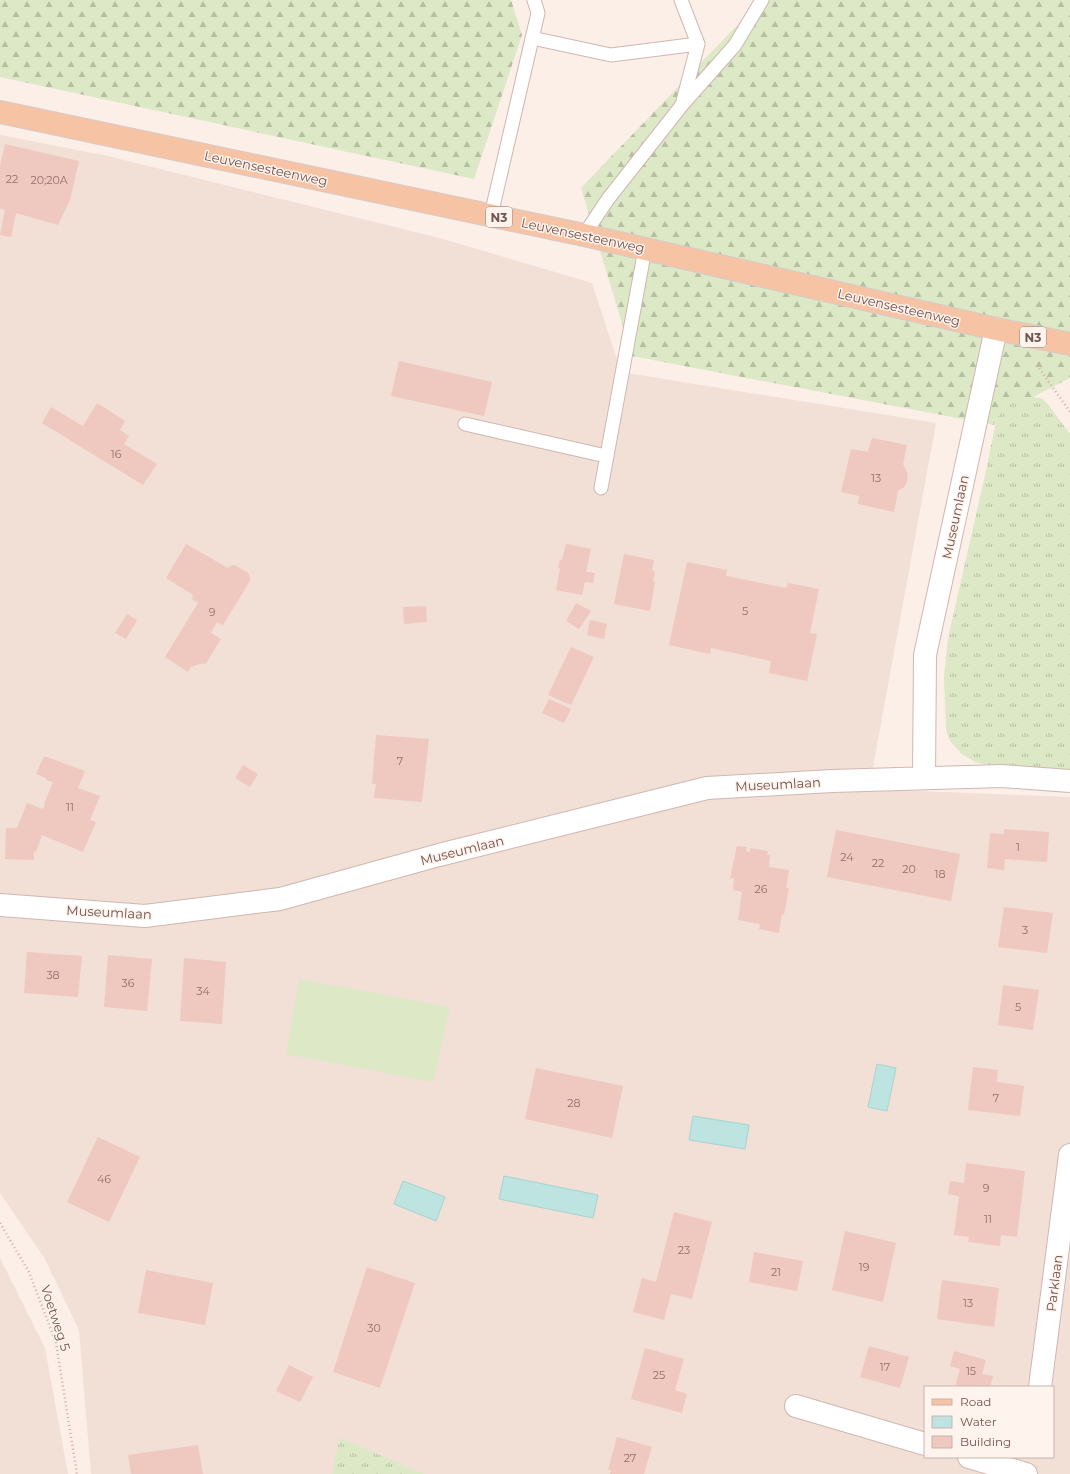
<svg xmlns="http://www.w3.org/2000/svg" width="1070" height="1474" viewBox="0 0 1070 1474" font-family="Montserrat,sans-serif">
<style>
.residential{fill:#f2dfd6;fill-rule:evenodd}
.grass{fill:url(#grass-tufts)}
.forest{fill:url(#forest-firs)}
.pitch{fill:#dce8c6}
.water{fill:#bde4e0;stroke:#a3d5d1}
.building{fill:#efc8c0}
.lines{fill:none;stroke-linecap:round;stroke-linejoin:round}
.service-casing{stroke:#cfb7b1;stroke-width:15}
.minor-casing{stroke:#cfb7b1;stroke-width:24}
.primary-casing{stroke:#d5cbca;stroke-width:24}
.path{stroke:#d4aba3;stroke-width:2.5;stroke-dasharray:1 3;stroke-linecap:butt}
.service{stroke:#fff;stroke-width:13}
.minor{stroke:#fff;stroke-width:22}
.primary{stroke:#f6c4a4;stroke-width:22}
.labels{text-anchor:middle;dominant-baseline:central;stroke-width:3;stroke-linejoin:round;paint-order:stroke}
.number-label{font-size:11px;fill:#93706a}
.shield{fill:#fef4ed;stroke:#9d837d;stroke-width:1}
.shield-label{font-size:12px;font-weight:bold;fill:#74524d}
.street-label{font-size:13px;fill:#74524d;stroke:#fef4ed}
</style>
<defs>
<pattern id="grass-tufts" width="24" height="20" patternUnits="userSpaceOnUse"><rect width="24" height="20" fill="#dce8c6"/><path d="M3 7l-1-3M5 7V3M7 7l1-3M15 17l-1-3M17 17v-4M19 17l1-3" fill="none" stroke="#b7bfa3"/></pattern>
<pattern id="forest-firs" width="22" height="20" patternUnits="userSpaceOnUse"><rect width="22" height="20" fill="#dce8c6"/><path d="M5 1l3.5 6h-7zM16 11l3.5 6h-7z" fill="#b7bfa3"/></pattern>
</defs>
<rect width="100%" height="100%" fill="#fbefe7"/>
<!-- residential -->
<path class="residential" d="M0 135 108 156 443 239 592 283 621 372 936 423 869 789 1070 797V1474H91L79 1330 45 1259 0 1193ZM925 1387H1053V1457H925Z
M0 1258 45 1348 68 1474H0Z"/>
<!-- grass -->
<path class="grass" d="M1033 397 1041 398 1047 403 1070 434V771L983 764 975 762 962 754 951 742 947 734 946 728 944 677 948 638 986 471 997 417 1011 403 1021 398Z
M340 1438 424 1474H332Z"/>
<!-- forest -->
<path class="forest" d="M0 0H511L522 35 474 179 0 77Z
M753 0H1070V378L1033 397 1021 398 1011 403 997 417 994 425 632 356 581 188 747 15Z"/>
<!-- pitch -->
<path class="pitch" d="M299 979 450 1007 433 1082 286 1054Z"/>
<!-- water -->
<path class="water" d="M877 1064 896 1068 887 1111 868 1107Z
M693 1116 749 1125 745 1149 689 1140Z
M504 1176 598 1195 593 1218 499 1199Z
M403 1181 445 1197 436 1221 394 1204Z"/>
<!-- building -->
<path class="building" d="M5 144 79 161 70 200 58 225 16 213 11 237 0 235 5 210 0 208V166Z
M399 361 492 382 484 416 391 396Z
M97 403 125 421 120 430 129 436 124 444 157 464 143 485 42 423 51 407 83 426Z
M872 438 907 445 903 464 908 474 907 482 904 487 898 491 894 512 858 504 859 496 841 492 851 449 868 452Z
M186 544 228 568 230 566 235 565 248 573 250 578V581L223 625 217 622 211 633 221 639 205 665 203 663 191 667 188 672 165 657 198 603 192 599 193 595 166 578Z
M566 544 591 549 586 572 595 573 593 583 585 582 582 595 556 590 560 569 558 568 560 560H562Z
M624 554 654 560 652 570 655 572 653 582H655L650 611 614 604Z
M687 562 727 570 726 576 786 588 788 583 819 589 810 633 817 634 807 681 769 673 771 661 711 648 710 654 669 645Z
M576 603 591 611 579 629 566 621Z
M426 606 427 622 404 624 403 607Z
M127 614 137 620 126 639 115 633Z
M590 620 607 624 604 639 587 635Z
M571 647 594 657 571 705 548 695Z
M549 699 571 709 564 723 542 713Z
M376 735 429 739 422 802 374 798 376 784H372Z
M44 756 85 771 78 788 100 796 90 820 96 822 83 852 42 835 36 852 34 851V860L5 859 6 828H17L27 803 43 809 45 804H44L53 782 46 780V778L36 774Z
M243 765 258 774 250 787 235 778Z
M1004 829 1049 832 1047 862 1005 859 1004 870 987 868 990 833 1004 834Z
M836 830 960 854 951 901 827 877Z
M737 846 747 847 746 851 750 852V848L768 851 767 855H770L769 867 789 870 786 888H789L784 915 782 914 779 933 759 929 760 924 738 920 742 892 733 890 734 878H730Z
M1004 907 1053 913 1047 953 998 947Z
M27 952 82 956 78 997 24 993Z
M108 955 152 959 147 1011 104 1007Z
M184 958 226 962 222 1024 180 1021Z
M1003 985 1039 990 1033 1030 998 1025Z
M973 1067 998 1070 997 1082 1024 1086 1020 1116 968 1110Z
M536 1068 623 1086 612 1138 525 1119Z
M98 1137 140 1157 109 1222 67 1202Z
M966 1163 1025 1171 1017 1237 1001 1235 1000 1246 968 1242 969 1237 954 1235 959 1196 948 1194 950 1181 964 1183Z
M674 1212 712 1222 692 1299 671 1294 664 1320 633 1312 642 1278 656 1282Z
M845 1231 896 1243 883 1302 832 1290Z
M754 1252 803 1261 797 1291 749 1282Z
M367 1267 415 1283 380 1388 333 1372Z
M146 1270 213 1283 205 1325 138 1313Z
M942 1280 999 1288 994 1327 937 1319Z
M869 1346 909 1357 900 1388 860 1377Z
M645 1348 684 1359 675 1390 687 1394 682 1413 631 1399Z
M954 1351 986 1360 982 1374 993 1376 990 1387H955L960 1369 950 1366Z
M289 1365 313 1377 300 1402 276 1391Z
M617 1437 652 1447 644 1474H610L611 1470H608Z
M198 1445 203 1474H131L128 1455Z"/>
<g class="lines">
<defs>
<path id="service" d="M681 0 698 44 683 101
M532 38 611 55 698 44
M491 215 538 13 534 0
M584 235 608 199 682 105 735 45 762 0
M465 424 606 456
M601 488 645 249"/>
<path id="minor" d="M924 778 925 655 996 329
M0 905 145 916 280 899 439 855 707 788 832 781 1002 776 1070 781
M1040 1387 1070 1155
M796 1406 925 1444
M969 1457 1026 1474"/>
<path id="primary" d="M0 112 584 235 996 329 1070 344"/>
</defs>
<!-- service casing -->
<use href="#service" class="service-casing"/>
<!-- minor casing -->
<use href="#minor" class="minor-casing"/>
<!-- primary casing -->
<use href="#primary" class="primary-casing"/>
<!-- path -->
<path class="path" d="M1037 365 1070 412
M0 1223 29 1272 56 1343 77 1474"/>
<!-- service -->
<use href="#service" class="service"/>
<!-- minor -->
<use href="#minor" class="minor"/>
<!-- primary -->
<use href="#primary" class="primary"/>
</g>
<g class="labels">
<!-- number labels -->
<g class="number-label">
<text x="12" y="179">22</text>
<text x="49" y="180">20;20A</text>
<text x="116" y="454">16</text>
<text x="876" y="478">13</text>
<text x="745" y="611">5</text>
<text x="212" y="612">9</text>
<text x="400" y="761">7</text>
<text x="70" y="807">11</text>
<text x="1018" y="847">1</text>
<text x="847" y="857">24</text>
<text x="878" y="863">22</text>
<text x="909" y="869">20</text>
<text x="940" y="874">18</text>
<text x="761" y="889">26</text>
<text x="1025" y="930">3</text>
<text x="53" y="975">38</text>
<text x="128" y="983">36</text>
<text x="203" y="991">34</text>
<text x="1018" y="1007">5</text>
<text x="996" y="1098">7</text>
<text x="574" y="1103">28</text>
<text x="104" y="1179">46</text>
<text x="986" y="1188">9</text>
<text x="988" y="1219">11</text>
<text x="684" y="1250">23</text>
<text x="864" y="1267">19</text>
<text x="776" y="1272">21</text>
<text x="968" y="1303">13</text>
<text x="374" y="1328">30</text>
<text x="885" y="1367">17</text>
<text x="971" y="1371">15</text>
<text x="659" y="1375">25</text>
<text x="630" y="1458">27</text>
</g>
<!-- shield labels -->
<g class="shield">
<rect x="486" y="207" width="26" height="20" rx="3"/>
<rect x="1020" y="327" width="26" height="20" rx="3"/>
</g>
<g class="shield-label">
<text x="499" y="217">N3</text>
<text x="1033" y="337">N3</text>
</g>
<!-- street labels -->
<g class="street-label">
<text transform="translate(266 168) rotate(12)">Leuvensesteenweg</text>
<text transform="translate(583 235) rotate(12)">Leuvensesteenweg</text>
<text transform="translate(899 307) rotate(13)">Leuvensesteenweg</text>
<text transform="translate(955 517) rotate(-78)">Museumlaan</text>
<text transform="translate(778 784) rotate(-3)">Museumlaan</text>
<text transform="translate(462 850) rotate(-14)">Museumlaan</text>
<text transform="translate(109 912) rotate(3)">Museumlaan</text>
<text transform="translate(1054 1283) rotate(-83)">Parklaan</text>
<text transform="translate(56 1318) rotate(72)">Voetweg 5</text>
</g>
</g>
<!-- legend -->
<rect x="924" y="1386" width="130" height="72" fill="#fef4ed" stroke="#c7b3ad"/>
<rect x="932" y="1399" width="20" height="6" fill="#f6c4a4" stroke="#c7b3ad"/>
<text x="960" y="1406" font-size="12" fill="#74524d">Road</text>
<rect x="932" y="1416" width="20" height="12" fill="#bde4e0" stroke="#c7b3ad"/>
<text x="960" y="1426" font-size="12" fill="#74524d">Water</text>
<rect x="932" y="1436" width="20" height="12" fill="#efc8c0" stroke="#c7b3ad"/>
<text x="960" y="1446" font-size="12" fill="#74524d">Building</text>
</svg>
